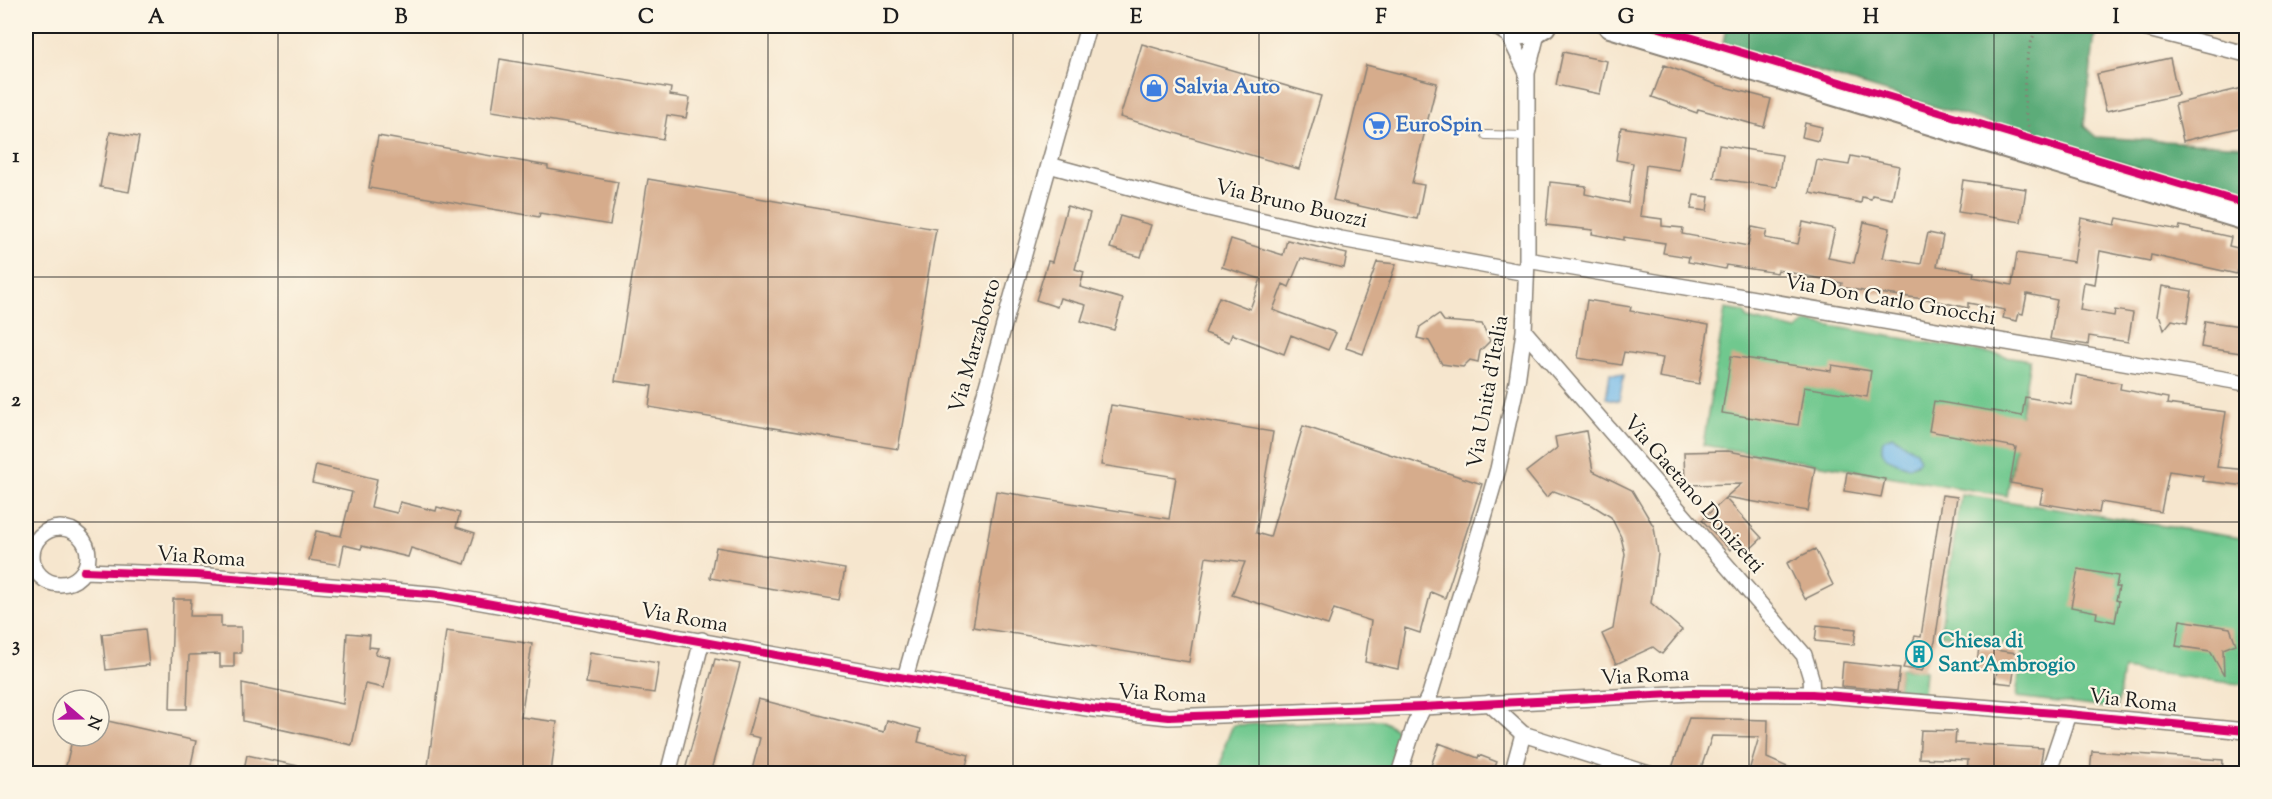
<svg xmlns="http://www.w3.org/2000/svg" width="2272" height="799" viewBox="0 0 2272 799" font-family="'Sorts Mill Goudy',serif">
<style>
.green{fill:#6fc88e;stroke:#467255;stroke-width:1.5}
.forest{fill:#5bac79;stroke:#3c644a;stroke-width:1.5}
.water{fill:#72b9e9;stroke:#476a82;stroke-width:1.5}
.building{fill:#d6ac8c}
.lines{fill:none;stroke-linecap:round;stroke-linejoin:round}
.lane-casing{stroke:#898175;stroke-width:10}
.street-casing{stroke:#898175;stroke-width:18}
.secondary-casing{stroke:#898175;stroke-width:26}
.path{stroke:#898175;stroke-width:3;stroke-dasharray:1.5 4.5;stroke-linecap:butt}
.lane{stroke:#fff;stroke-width:8}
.street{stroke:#fff;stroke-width:15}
.secondary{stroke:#fff;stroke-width:22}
.cycleway-casing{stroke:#fcf5e5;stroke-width:11}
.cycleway{stroke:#d6006c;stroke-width:8}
.grid{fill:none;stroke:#1c1c1c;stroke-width:1.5;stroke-opacity:0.55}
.labels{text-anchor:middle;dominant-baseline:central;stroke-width:4.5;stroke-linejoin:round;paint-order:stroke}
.shop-label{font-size:21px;font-weight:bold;fill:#366cbe;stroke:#fcf5e5;text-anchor:start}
.street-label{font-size:21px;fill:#1c1c1c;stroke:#fcf5e5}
.culture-label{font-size:21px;font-weight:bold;fill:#0d838f;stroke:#fcf5e5;text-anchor:start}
.neatline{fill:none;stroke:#1c1c1c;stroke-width:2}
.grid-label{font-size:20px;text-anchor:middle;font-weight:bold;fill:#1c1c1c}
</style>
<rect width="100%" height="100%" fill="#fcf5e5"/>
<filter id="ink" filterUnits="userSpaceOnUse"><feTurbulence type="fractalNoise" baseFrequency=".0167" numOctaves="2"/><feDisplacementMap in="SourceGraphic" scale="12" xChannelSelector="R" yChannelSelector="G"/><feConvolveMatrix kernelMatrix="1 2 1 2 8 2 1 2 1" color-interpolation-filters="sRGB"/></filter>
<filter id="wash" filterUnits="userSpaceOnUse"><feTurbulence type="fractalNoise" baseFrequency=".008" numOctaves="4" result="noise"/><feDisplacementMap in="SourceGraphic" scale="24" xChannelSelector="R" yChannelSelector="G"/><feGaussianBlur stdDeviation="1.35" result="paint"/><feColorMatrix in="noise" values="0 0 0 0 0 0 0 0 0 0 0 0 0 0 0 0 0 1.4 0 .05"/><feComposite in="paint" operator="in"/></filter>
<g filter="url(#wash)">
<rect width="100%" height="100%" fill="#f6e6ce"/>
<!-- green -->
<path class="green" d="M1725 309 1744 312 1748 319 1797 330 1807 322 2030 360 2007 496 1703 445Z
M1961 494 2246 539V685L2123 669 2117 709 2016 697 2023 647 1940 634Z
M1900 668 1925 671 1923 694 1897 691Z
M1380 720 1395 728 1402 739 1392 773 1220 774 1225 745 1233 725Z"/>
<!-- forest -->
<path class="forest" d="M1726 26H2096L2084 126 2096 137 2246 146V200L1723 43Z"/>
<!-- water -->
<path class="water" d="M1610 373 1624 375 1619 401 1606 398Z
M1892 436C1902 440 1906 447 1916 451L1920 460 1916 464 1909 467C1894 462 1877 458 1883 440Z"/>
<g id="blocks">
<!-- building -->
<path class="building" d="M1142 44 1321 96 1299 169 1120 117Z
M1563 52 1607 61 1600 94 1556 85Z
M2170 58 2178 95 2106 111 2097 74Z
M500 59 671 88 670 95 690 98 686 118 667 115 663 139 492 111Z
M1366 65 1437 83 1412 183 1424 185 1417 219 1333 200Z
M1664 65 1717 85 1771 99 1764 127 1698 109 1697 113 1652 97Z
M2247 87V126L2183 141 2175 104Z
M1805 123 1822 127 1818 141 1802 137Z
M1621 127 1685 137 1679 170 1646 165 1640 216 1662 219V226L1683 228 1682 234 1748 246 1752 227 1767 230 1765 238 1798 244 1803 222 1835 229 1828 258 1854 263 1864 222 1890 228 1883 258 1921 264 1928 233 1943 236 1937 266 1974 272 1973 277 2012 285 2017 253 2074 262 2081 218 2115 225 2117 218 2179 230 2180 226 2231 237 2229 246 2242 249 2237 274 2151 255 2150 261 2100 251 2095 284 2084 282 2080 310 2114 316 2115 310 2133 313 2128 342 2089 336 2088 345 2050 339 2057 300 2027 294 2023 314 2019 313 2017 321 2003 318 2005 310 1968 303V308L1932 300 1863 291 1841 287 1842 283 1778 270 1777 273 1726 265 1725 269 1688 262 1689 257 1663 253 1665 243 1624 237V240L1592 234 1593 230 1546 225 1550 182 1586 186 1585 194 1628 203 1633 163 1616 160Z
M110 132 139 137 129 192 100 187Z
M378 136 548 166V169L618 182 610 225 540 213 539 217 369 188Z
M1719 145 1782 155 1777 187 1714 178Z
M1851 156 1899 166 1892 199 1872 195 1871 199 1862 197 1861 203 1810 193 1817 160 1849 165Z
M648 179 936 229 898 449 649 407 652 386 615 381Z
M1963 180 2026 189 2021 222 1958 212Z
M1694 195 1709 197 1707 211 1691 209Z
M1067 206 1090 213 1075 269 1084 272 1080 287 1123 299 1114 330 1081 321 1086 305 1060 298 1057 307 1036 300 1048 261 1052 262Z
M1120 216 1151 225 1141 257 1110 248Z
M1231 239 1283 255 1287 240 1347 254 1344 268 1301 258 1289 287 1283 284 1273 310 1336 333 1328 350 1291 335 1284 354 1232 334 1229 342 1205 333 1219 297 1250 309 1261 279 1222 267Z
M1377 262 1396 264 1363 354 1346 348Z
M2162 286 2192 291 2187 323 2172 320 2164 330 2160 317 2157 316Z
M1587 300 1631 307 1630 311 1709 325 1699 384 1659 377 1663 358 1624 352 1621 365 1578 358Z
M1439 314 1444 321 1482 324 1490 341 1480 351 1478 362 1470 360 1463 367 1442 364 1429 341 1417 338 1420 327Z
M2205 321 2247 327V354L2201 347Z
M1731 356 1831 371 1832 365 1871 371 1867 397 1804 387 1798 425 1722 413Z
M2076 375 2121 383 2120 389 2168 398 2167 404 2226 412 2217 467 2247 470V486L2202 481 2203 476 2169 471 2161 512 2101 502 2099 513 2040 503 2043 489 2010 483 2016 447 1929 431 1934 401 2022 416 2025 397 2071 405Z
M1111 405 1273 432 1256 533 1270 537 1303 426 1482 484 1445 598 1431 592 1420 633 1405 628 1398 669 1365 662 1371 621 1334 609 1328 625 1232 595 1245 562 1206 557 1189 662 973 627 996 491 1169 519 1176 477 1101 465Z
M1586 431 1593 471 1632 490 1654 527 1658 554 1651 603 1682 630 1662 654 1653 647 1616 664 1602 634 1613 629 1625 554 1621 537 1611 517 1592 505 1554 491 1546 497 1526 472 1557 448 1555 437Z
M1728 451 1815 467 1808 511 1726 497 1741 484 1685 485 1684 452Z
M316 465 377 479 371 507 397 513 400 502 436 511 437 507 460 513 456 527 475 533 465 564 411 548 408 557 362 546 361 549 344 545 340 565 309 560 316 531 341 536 352 492 312 483Z
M1847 472 1885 479 1881 497 1844 491Z
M1942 495 1957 497 1935 642 1922 671 1903 668 1915 636 1921 637Z
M1725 498 1762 538 1745 554 1736 544 1730 550 1702 520Z
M716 547 845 569 839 600 710 578Z
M1815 549 1833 585 1805 599 1787 563Z
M2078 569 2118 576 2116 587H2119L2116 600 2119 601 2115 622 2096 618 2097 612 2071 607Z
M173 599H191L190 616H221V627H241V653H234V667H220V654L189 655 187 709H170Z
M2180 620 2230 628 2236 644 2223 649 2224 676 2210 651 2176 646Z
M1817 625 1856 629 1854 645 1815 641Z
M145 629 149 665 106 670 102 634Z
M446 631 532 644 521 717 557 722 551 774H427Z
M347 633 370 635 369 647 378 648 375 654 390 657 384 688 365 684 352 745 243 721 242 683 343 704Z
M1979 648 2017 653 2012 684 1995 682 1997 671 1976 668Z
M590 652 659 663 654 693 586 683Z
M715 659 740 664 710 774H684Z
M1843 662 1900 668 1897 691 1841 686Z
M758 699 884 732 887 720 921 729 918 742 969 755 964 774H751L760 738 748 735Z
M1689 718 1768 720 1767 758 1803 774H1748L1759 737 1712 736 1699 774H1670Z
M99 719 196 741 189 774H64L73 736H99Z
M1921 730 1956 731 1955 743 2043 748 2039 774H1967L1968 760 1919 758Z
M1439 743 1478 758 1479 755 1497 762 1492 774H1428Z
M2092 751 2223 760 2222 774H2090Z
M247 755 303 767 302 774H243Z"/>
</g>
</g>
<g filter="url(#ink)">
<use href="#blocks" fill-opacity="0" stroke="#898175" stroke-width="1.5"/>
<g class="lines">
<defs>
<path id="lane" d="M1486 135 1527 136"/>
<path id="street" d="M2136 26 2246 54
M1506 29 1527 73
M1049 165 1196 205 1341 239 1526 273
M1527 260 2246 383
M1524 331 1804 655 1811 678 1812 694
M32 556a28 28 0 1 1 56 0a28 28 0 1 1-56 0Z
M84 571 196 575 442 595 905 678 1093 709 1169 717 1423 707 1692 693 1812 694 2068 714 2246 731
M905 678 1088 26
M1489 703 1523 734 1649 774
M668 774 702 640
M1399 774 1415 724 1430 694 1482 524 1498 469 1517 382 1524 331 1527 260V73L1538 30
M1512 774 1523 734
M2048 774 2068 714"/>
<path id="secondary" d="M1502 26C1515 36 1531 35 1544 26
M1610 26 2246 219"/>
</defs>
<!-- lane casing -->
<use href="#lane" class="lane-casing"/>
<!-- street casing -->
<use href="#street" class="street-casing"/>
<!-- secondary casing -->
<use href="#secondary" class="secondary-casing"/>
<!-- path -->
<path class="path" d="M2030 132C2020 105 2024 50 2038 26"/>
<!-- lane -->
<use href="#lane" class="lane"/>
<!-- street -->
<use href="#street" class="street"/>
<!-- secondary -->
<use href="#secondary" class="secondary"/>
<defs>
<path id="cycleway" d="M1653 26 2246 204
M84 571 196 575 442 595 905 678 1093 709 1169 717 1423 707 1692 693 1812 694 2068 714 2246 731"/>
</defs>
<!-- cycleway casing -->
<use href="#cycleway" class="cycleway-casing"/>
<!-- cycleway -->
<use href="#cycleway" class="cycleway"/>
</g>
</g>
<!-- grid -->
<path class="grid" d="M278 26V774M523 26V774M768 26V774M1013 26V774M1259 26V774M1504 26V774M1749 26V774M1994 26V774M26 277H2246M26 522H2246"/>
<!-- icons -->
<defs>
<symbol id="shop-ring" viewBox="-11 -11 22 22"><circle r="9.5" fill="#fcf5e5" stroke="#3f7fe0" stroke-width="1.5"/><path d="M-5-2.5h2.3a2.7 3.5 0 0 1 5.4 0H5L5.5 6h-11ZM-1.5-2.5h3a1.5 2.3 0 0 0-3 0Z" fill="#3f7fe0"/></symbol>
<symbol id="supermarket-ring" viewBox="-11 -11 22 22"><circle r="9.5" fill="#fcf5e5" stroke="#3f7fe0" stroke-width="1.5"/><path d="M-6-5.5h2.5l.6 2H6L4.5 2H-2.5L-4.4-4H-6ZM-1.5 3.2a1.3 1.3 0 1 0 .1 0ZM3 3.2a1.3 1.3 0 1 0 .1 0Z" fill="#3f7fe0"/></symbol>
<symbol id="building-ring" viewBox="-11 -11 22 22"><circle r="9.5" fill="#fcf5e5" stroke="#0f9aa8" stroke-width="1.5"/><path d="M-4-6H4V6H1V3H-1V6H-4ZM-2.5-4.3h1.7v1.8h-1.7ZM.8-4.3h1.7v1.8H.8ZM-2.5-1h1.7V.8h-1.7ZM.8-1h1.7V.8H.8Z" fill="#0f9aa8"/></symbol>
</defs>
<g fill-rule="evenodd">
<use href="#shop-ring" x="1139" y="73" width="30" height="30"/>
<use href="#supermarket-ring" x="1362" y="111" width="30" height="30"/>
<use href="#building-ring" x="1904" y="639" width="30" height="30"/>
</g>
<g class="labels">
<!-- shop labels -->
<g class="shop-label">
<text x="1174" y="88">Salvia Auto</text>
<text x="1396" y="126">EuroSpin</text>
</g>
<!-- street labels -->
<g class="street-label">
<text transform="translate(1291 205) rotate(13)">Via Bruno Buozzi</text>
<text transform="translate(1890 301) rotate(10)">Via Don Carlo Gnocchi</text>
<text transform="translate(976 346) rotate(-74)">Via Marzabotto</text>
<text transform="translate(1489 392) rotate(-80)">Via Unità d'Italia</text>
<text transform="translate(1693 495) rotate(49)">Via Gaetano Donizetti</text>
<text transform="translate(201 558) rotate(4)">Via Roma</text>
<text transform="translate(684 619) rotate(10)">Via Roma</text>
<text transform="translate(1645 677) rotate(-3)">Via Roma</text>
<text transform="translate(1162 695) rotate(3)">Via Roma</text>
<text transform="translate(2133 702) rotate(6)">Via Roma</text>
</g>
<!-- culture labels -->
<g class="culture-label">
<text x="1938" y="642">Chiesa di<tspan x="1938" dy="24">Sant'Ambrogio</tspan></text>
</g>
</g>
<!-- margin -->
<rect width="2272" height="799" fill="none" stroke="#fcf5e5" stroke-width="66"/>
<!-- north arrow -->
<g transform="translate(81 718) rotate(110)"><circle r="28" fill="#fcf5e5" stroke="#a29e95" stroke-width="1.5"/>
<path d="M0-4.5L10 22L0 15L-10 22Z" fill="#b5179e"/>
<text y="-9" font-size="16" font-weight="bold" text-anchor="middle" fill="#1c1c1c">N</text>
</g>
<rect x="33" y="33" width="2206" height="733" class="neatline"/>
<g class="grid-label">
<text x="156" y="23">A</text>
<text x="401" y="23">B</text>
<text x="646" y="23">C</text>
<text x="891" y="23">D</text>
<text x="1136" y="23">E</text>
<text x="1381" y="23">F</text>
<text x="1626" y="23">G</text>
<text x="1871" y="23">H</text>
<text x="2116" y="23">I</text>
<text x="16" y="162">1</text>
<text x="16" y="406">2</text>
<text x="16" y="651">3</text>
</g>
</svg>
